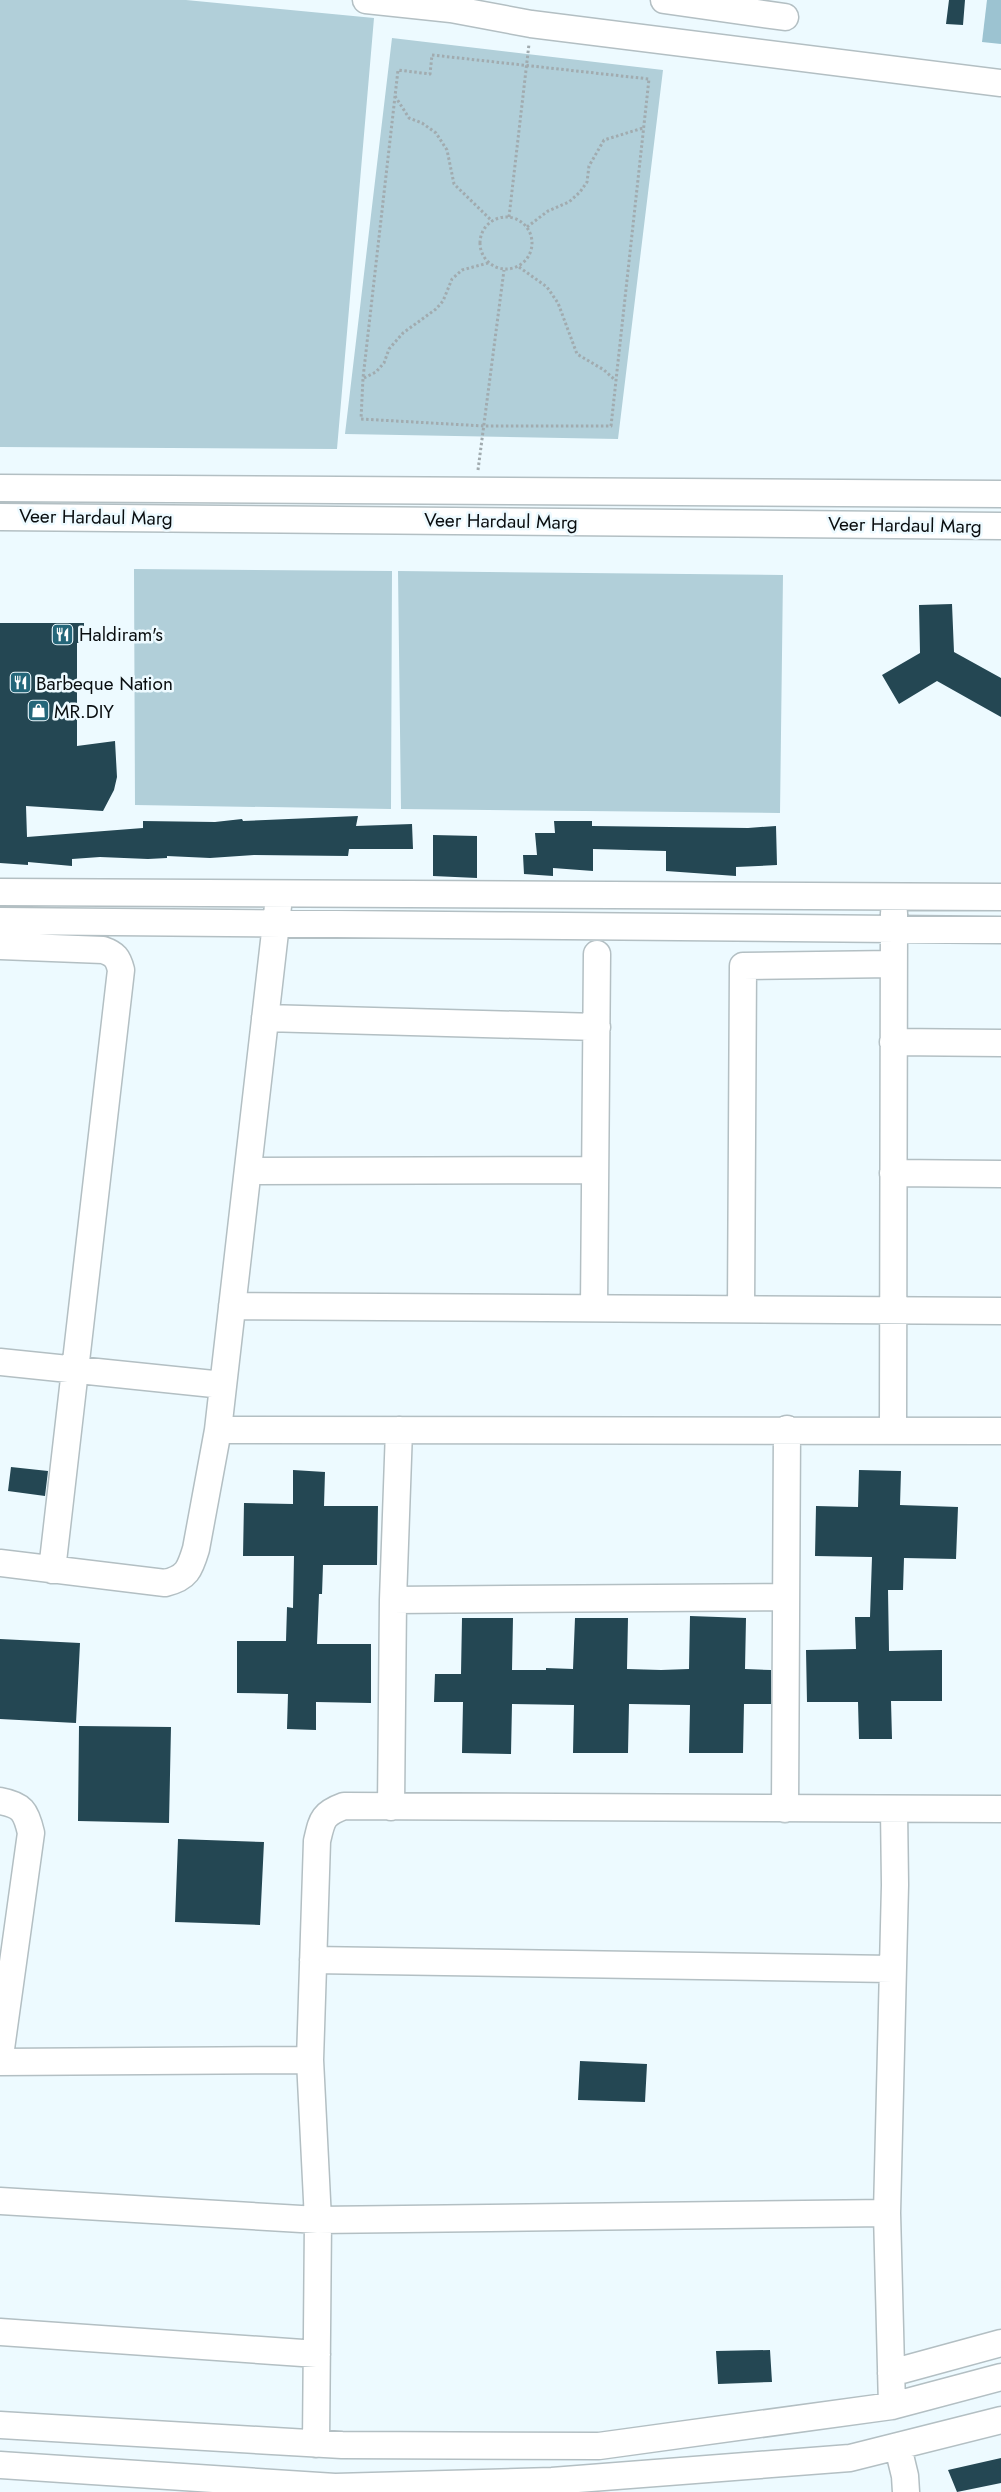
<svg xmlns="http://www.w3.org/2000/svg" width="1001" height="2492" viewBox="0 0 1001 2492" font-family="Jost,sans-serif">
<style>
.green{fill:#b1cfd9}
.forest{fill:#9cc3d1}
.building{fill:#244753}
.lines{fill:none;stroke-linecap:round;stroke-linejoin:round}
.minor-casing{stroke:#b3bfc3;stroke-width:29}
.path{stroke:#a1abaf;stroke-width:3;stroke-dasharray:2.5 2.5;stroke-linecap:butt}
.minor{stroke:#fff;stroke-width:26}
.labels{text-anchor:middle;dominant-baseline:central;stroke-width:5;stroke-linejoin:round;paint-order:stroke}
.street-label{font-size:19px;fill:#090d0f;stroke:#edfaff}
.poi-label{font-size:19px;fill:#090d0f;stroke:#edfaff;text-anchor:start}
</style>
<rect width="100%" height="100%" fill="#edfaff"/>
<!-- green -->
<path class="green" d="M0 0H186L374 18 337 449 0 447Z
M392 38 663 70 618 439 345 434Z
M134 569 392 571 391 809 135 805Z
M398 571 783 575 780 813 401 809Z"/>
<!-- forest -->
<path class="forest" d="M987 0H1001V44L982 42Z"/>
<!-- building -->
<path class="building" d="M949 0H965L963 25 946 24Z
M952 604 954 652 1001 678V717L937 681 899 704 882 675 920 653 919 605Z
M0 623H84V643H77V746L115 741 117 777 114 790 103 811 26 806 27 837 143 828V821L215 822 242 819 243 821 358 816 356 826 412 824 413 849H349L348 856 254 855 210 858 167 856V858L148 859 100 857 72 859V866L28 862V865L0 863Z
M554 821H592V826L748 828 776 826 777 865 736 867V876L666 871V851L593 849V871L553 868V876L524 874 523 855H537L535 833H555Z
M433 835 477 836V878L433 876Z
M11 1467 48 1471 45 1496 8 1491Z
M293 1470 325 1472 324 1506H378L377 1565H323L322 1594H319L317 1644H371V1703L316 1702V1730L287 1729 288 1694 237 1693V1641H286L287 1607 293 1608 294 1556H243L244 1503 293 1504Z
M859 1470 901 1471 900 1505 958 1507 956 1559 904 1558 903 1590H888L889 1651 942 1650V1701H891L892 1739H859L858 1702H807L806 1650 856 1649 855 1617H870L872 1557 815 1556 816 1506 858 1507Z
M690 1616 746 1618 745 1669 771 1670V1704H744L743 1753H689L690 1705 629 1704 628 1753H573L574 1705 512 1704 511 1754 462 1753 463 1702H434L435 1674H461L462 1618H513L512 1670H546V1668L573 1669 575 1618H628L627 1669 661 1670 689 1669Z
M0 1639 80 1643 76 1723 0 1719Z
M79 1726 171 1727 169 1823 78 1821Z
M178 1839 264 1842 260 1925 175 1922Z
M580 2061 647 2064 645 2102 578 2100Z
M770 2350 772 2382 718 2384 716 2351Z
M1001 2458V2483L957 2492 948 2470Z"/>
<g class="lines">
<defs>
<path id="minor" d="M366 0 451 9 531 24 1001 83
M664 0 785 17
M0 488 1001 494
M0 517 1001 526
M0 892 1001 897
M0 921C334 921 667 930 1001 930
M0 946 103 950C115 954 118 958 121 970L52 1570
M265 1018 597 1027
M893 1042 1001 1043
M248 1171 595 1170
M893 1173 1001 1174
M232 1306 1001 1311
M594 1308 597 954
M741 1309 743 966 893 964
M0 1362 223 1385
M893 1429 894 913
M218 1430 1001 1431
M0 1563 165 1583C187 1578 190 1569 196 1549L218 1430 278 906
M393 1600 786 1597
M0 1801C22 1805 26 1811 31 1833L0 2056
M391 1807 393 1600 399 1430
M785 1809 787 1429
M313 1960 892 1969
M0 2062 310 2060
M0 2201 318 2220 887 2213
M0 2332 317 2354
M891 2373 1001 2343
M892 2406 887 2213 895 1885 894 1809
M0 2425 342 2445 599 2446 892 2406 1001 2377
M316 2444 318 2220 310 2060 317 1841C322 1820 322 1814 344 1806L1001 1809
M898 2447 905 2476 906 2492
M0 2465 335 2487 552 2481 850 2458 1001 2420"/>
</defs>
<!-- minor casing -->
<use href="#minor" class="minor-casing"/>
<!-- path -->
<path class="path" d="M432 55 649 79 611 426H484L361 419 363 378 398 70 430 74Z
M395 96 409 118 422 123 436 133 447 150 454 184 492 221
M480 243a26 26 0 1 1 52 0a26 26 0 1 1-52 0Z
M509 217 529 44
M527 227 548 211 569 202 580 192 587 182 589 166 604 140 643 128
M519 267 547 287 558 303 577 354 604 370 615 380
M364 378 376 372 384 363 389 349 403 333 436 309 443 301 452 279 462 270 488 263
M478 470 504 270"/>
<!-- minor -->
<use href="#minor" class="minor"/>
</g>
<!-- icons -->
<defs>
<symbol id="restaurant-square" viewBox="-11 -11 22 22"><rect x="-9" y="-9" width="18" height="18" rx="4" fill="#246679" stroke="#edfaff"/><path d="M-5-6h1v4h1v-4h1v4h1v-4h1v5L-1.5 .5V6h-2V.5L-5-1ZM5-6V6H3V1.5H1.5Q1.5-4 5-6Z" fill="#fff"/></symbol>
<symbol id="shop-square" viewBox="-11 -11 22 22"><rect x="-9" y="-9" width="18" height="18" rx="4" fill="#246679" stroke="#edfaff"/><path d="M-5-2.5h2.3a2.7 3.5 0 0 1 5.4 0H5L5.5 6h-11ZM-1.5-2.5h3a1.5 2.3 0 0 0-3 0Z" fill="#fff"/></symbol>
</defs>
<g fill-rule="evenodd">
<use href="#restaurant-square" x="50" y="622" width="25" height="25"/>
<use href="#restaurant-square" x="8" y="670" width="25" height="25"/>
<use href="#shop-square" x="26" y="698" width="25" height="25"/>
</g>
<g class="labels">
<!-- street labels -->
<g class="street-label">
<text transform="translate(96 517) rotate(1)">Veer Hardaul Marg</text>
<text transform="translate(501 521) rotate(1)">Veer Hardaul Marg</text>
<text transform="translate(905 525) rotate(1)">Veer Hardaul Marg</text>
</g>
<!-- poi labels -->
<g class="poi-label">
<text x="79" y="634">Haldiram's</text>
<text x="36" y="683">Barbeque Nation</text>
<text x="54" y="711">MR.DIY</text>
</g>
</g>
</svg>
